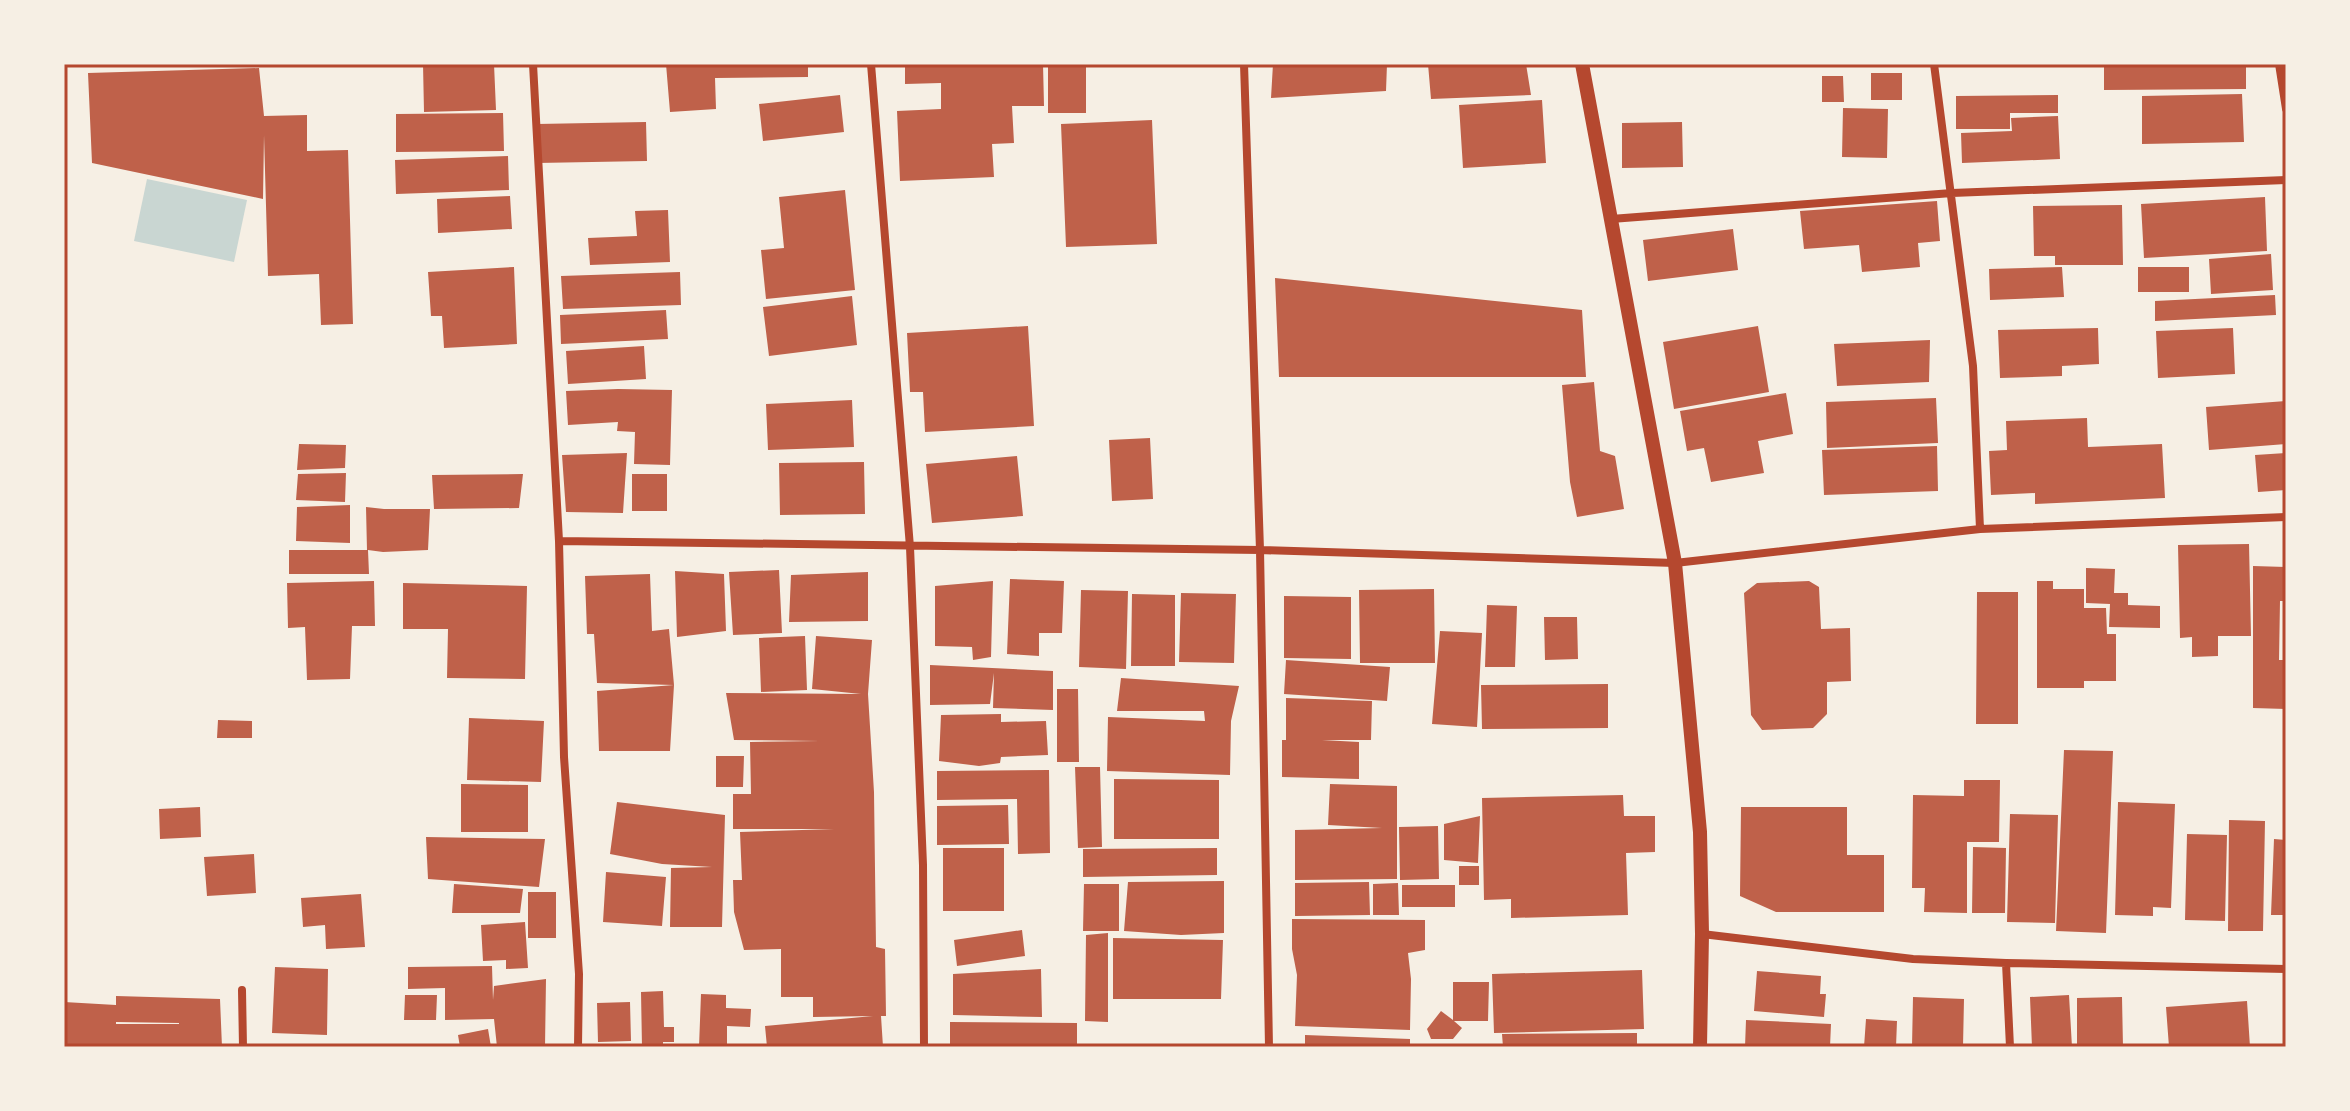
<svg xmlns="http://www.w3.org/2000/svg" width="2350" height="1111" viewBox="0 0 2350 1111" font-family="'Public Sans',sans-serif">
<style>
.water{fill:#c9d6d2}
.building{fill:#bf614a;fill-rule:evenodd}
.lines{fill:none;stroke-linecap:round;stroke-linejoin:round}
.minor{stroke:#b5482f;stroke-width:8}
.tertiary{stroke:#b5482f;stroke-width:14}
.neatline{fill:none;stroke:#b5482f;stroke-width:3}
</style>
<rect width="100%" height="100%" fill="#f6efe4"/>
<!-- water -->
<path class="water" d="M147 179 247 200 234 262 134 241Z"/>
<!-- building -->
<path class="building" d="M423 64H494L496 110 424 112Z
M666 64H808V77L715 78 716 109 670 112Z
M905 64H1043L1044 106H1012L1014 143 992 144 994 177 900 181 897 111 941 109V83L905 84Z
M1048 64H1086V113H1048Z
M1273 64H1387L1386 91 1271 98Z
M1428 64H1526L1531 95 1431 99Z
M2104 64H2246V89L2104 90Z
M259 68 264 116 307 115V151L348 150 353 324 321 325 319 274 268 276 264 135 263 199 92 163 88 73Z
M1871 73H1902V100H1871Z
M1822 76H1843L1844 102H1822Z
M2242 94 2244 142 2142 144V96Z
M840 95 844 132 763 141 759 104Z
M2058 95V113H2010V129H1956V96Z
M1542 100 1546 163 1463 168 1459 105Z
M1843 108 1888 109 1887 158 1842 157Z
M503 113 504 151 396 152V114Z
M2058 116 2060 159 1962 163 1961 133 2012 131 2011 118Z
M1152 120 1157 244 1066 247 1061 124Z
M646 122 647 161 537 163V124Z
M1682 122 1683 167 1622 168V123Z
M508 156 509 190 396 194 395 160Z
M845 190 855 290 766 299 761 250 784 248 779 197Z
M510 196 512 229 438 233 437 199Z
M2265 197 2267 251 2144 258 2141 204Z
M1937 201 1940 241 1918 243 1920 267 1862 272 1859 245 1804 249 1800 211Z
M2122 205 2123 265H2055V256H2034L2033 206Z
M668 210 670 262 590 265 588 238 637 236 635 211Z
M1733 229 1738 270 1648 281 1643 240Z
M2271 254 2273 290 2211 294 2209 259Z
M514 267 517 344 444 348 442 316H431L428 272Z
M2062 267 2064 297 1990 300 1989 269Z
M2138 267H2189V292H2138Z
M680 272 681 305 563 309 561 276Z
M1275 278 1582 310 1586 377H1279Z
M2275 295 2276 315 2155 321V301Z
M852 296 857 345 769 356 763 307Z
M666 310 668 339 561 344 560 315Z
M1028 326 1034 426 925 432 923 392H910L907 333Z
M1758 326 1769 392 1674 409 1663 342Z
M2098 328 2099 364 2062 366V376L2000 378 1998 330Z
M2233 328 2235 374 2158 378 2156 331Z
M1930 340 1929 382 1837 386 1834 344Z
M644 346 646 379 568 384 566 351Z
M1594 382 1600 451 1615 456 1624 509 1577 517 1570 482 1562 385Z
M618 389 672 390 670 465 634 464 635 432 617 431 618 422 568 425 566 391Z
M1786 393 1793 434 1758 441 1764 473 1711 482 1704 448 1687 451 1680 411Z
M1936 398 1938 443 1827 448 1826 402Z
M852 400 854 447 768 450 766 404Z
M2286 401V444L2209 450 2206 407Z
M2087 418 2088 447 2162 444 2165 498 2035 504V493L1991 495 1989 451 2007 450 2006 421Z
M1150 438 1153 499 1112 501 1109 440Z
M299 444 346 445 345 468 297 470Z
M1937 446 1938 491 1824 495 1822 450Z
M627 453 623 513 566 512 562 455Z
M2286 453V490L2258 492 2255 455Z
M1017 456 1023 516 932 523 926 464Z
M864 462 865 514 780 515 779 463Z
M346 473 345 502 296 500 298 474Z
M523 474 519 508 434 509 432 475Z
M632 474H667V511H632Z
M350 505V543L296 541 297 507Z
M366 507 384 509H430L428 550 383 552 368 550 369 574H289V550H367Z
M2249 544 2251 636H2218V656L2192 657V637L2180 638 2178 545Z
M2253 566 2286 567V601H2280L2279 660H2286V709L2253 708Z
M2086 568 2115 569 2114 593H2128V605L2160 606V628L2109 627 2110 604 2086 603Z
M779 570 782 633 733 635 729 572Z
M675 571 724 574 726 631 677 637Z
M868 572V621L789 622 791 575Z
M650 574 652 631 669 629 674 685 597 683 594 634H587L585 576Z
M1010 579 1064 581 1062 633H1039V656L1007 654Z
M374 581 375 626H352L350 679 307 680 305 627 288 628 287 583Z
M993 581 991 657 973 660 972 647 935 646V586Z
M1809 581 1819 587 1821 629 1850 628 1851 681 1827 682V714L1813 728 1762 730 1751 715 1744 593 1757 583Z
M2037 581H2053V589H2084V608H2106L2107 634H2116V681H2084V688H2037Z
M403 583 527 586 525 679 447 678 448 629H403Z
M1434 589 1435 663H1360L1359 590Z
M1081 590 1128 591 1126 669 1079 667Z
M1977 592H2018V724H1976Z
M1181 593 1236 594 1234 663 1179 662Z
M1132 594 1175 595V666H1131Z
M1284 596 1351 597V659L1284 658Z
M1487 605 1517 606 1515 667H1485Z
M1544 617H1577L1578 659 1545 660Z
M1440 631 1482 633 1477 727 1432 724Z
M805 636 807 690 761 692 759 638Z
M816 636 872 640 868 694 874 792 876 947 885 949 886 1016H881L883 1047H767L765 1026 873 1016 813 1017V997H781V949L744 950 734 912 733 880H742L740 832 834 829H733V794H751L750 742 820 741 734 740 726 693 861 694 812 689Z
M1286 660 1390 667 1387 701 1284 694Z
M930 665 1053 671V710L993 708 994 673 990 704 930 705Z
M1121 678 1239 686 1231 721 1230 775 1107 771 1108 717 1205 721 1204 711H1117Z
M1608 684V728L1482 729 1481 685Z
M674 685 670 751H599L597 691Z
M1057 689H1078L1079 762H1057Z
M1286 698 1372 701 1371 740H1322L1359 742V779L1282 777V740H1286Z
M1001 714V722L1046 721 1048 755 1001 757 1000 763 979 766 939 761 941 715Z
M469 718 544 721 541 782 467 780Z
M218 720 252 721V738H217Z
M2064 750 2113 751 2106 933 2056 931Z
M716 756H744L743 787H716Z
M1075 767H1100L1102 847 1078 848Z
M1049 770 1050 853 1018 854 1017 799 937 800V771Z
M1114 779 1219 780V839H1114Z
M1964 780H2000L1999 842H1967V913L1924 912 1925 888H1912L1913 795 1964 796Z
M461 784 528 785V832H461Z
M1330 784 1397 786V879L1295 880V830L1382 828 1328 825Z
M1623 795 1624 816H1655V852L1626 853 1628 915 1511 918V899L1484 900 1482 798Z
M617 802 725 815 722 927H670L671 868 712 867 662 864 610 854Z
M2118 802 2175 804 2171 908 2153 907V916L2115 915Z
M1008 805 1009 844 937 845V806Z
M200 807 201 837 160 839 159 809Z
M1741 807H1847V855H1884V912H1776L1740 896Z
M2010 814 2058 815 2055 923 2007 922Z
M1480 816 1478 863 1444 860V824Z
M2229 820 2265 821 2263 931H2228Z
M1438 826 1439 879 1400 880 1399 827Z
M2187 834 2227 835 2225 921 2185 920Z
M426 837 545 839 539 887 428 879Z
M2274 839 2286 840V915H2271Z
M1973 847 2006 848 2005 913H1972Z
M943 848H1004V911H943Z
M1217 848V875L1083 877V849Z
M254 854 256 893 207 896 204 857Z
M1459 866H1479V885H1459Z
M606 872 666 877 662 926 603 922Z
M1224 881V933L1181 935 1124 931 1128 882Z
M1369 882 1370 915 1295 916V883Z
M1398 883 1399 915H1373V884Z
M454 884 523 889 520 913H452Z
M1084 884H1119V931H1083Z
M1402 885H1455V907H1402Z
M528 892H556V938H528Z
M361 894 365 947 326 949 325 925 303 927 301 898Z
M1292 919 1425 920V950L1408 953 1411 979 1410 1030 1295 1026 1297 975 1292 949Z
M525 922 528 968 506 969V960L483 961 481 925Z
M1022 930 1025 956 957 966 954 940Z
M1108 933V1022L1085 1021 1086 935Z
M1113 938 1223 940 1221 999H1113Z
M492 966 493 1000 494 986 546 979 545 1047H497L494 1019 445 1020V988L408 989V967Z
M275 967 328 969 327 1035 272 1033Z
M1041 969 1042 1017 953 1015V974Z
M1642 970 1644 1029 1494 1033 1492 974Z
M1757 971 1821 976 1820 994H1826L1824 1017 1754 1011Z
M1453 982H1489L1488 1021H1454L1462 1028 1453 1039H1431L1427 1029 1441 1011 1453 1020Z
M663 991 664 1027H674V1042H663V1047H642L641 992Z
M701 994 726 995V1008L751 1009 750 1027 727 1026V1047H699Z
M405 995H437L436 1020H404Z
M2069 995 2072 1047H2032L2030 997Z
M116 996 220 999 222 1047 64 1046V1002L116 1005ZM116 1022 179 1023V1024H116Z
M1913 997 1964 999 1963 1047H1912Z
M2122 997 2123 1047H2077V998Z
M2247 1001 2250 1047H2169L2166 1007Z
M630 1002 631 1041 598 1042 597 1003Z
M1866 1019 1897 1021 1896 1047H1864Z
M1746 1020 1831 1024 1830 1047H1745Z
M950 1022 1077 1023V1047H950Z
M488 1029 491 1047H460L458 1035Z
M1637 1033V1047H1503L1502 1034Z
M1305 1035 1410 1039V1047H1305Z"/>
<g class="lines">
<!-- minor -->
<path class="minor" d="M533 64 559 541 564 757 579 974 578 1047
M871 64 910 547 923 865 924 1047
M1244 64 1260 550 1269 1047
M1934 64 1973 366 1980 529
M2279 64 2286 109
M1611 219 1952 193 2286 180
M559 541 1260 550 1675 563 1980 529 2286 517
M1702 934 1913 959 2006 963 2286 969
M2006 963 2010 1047
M242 990 243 1047"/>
<!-- tertiary -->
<path class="tertiary" d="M1582 64 1675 563 1700 832 1702 934 1700 1047"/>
</g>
<!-- border -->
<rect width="2350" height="1111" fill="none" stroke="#f6efe4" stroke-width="132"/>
<rect x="66" y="66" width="2218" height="979" class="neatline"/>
</svg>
